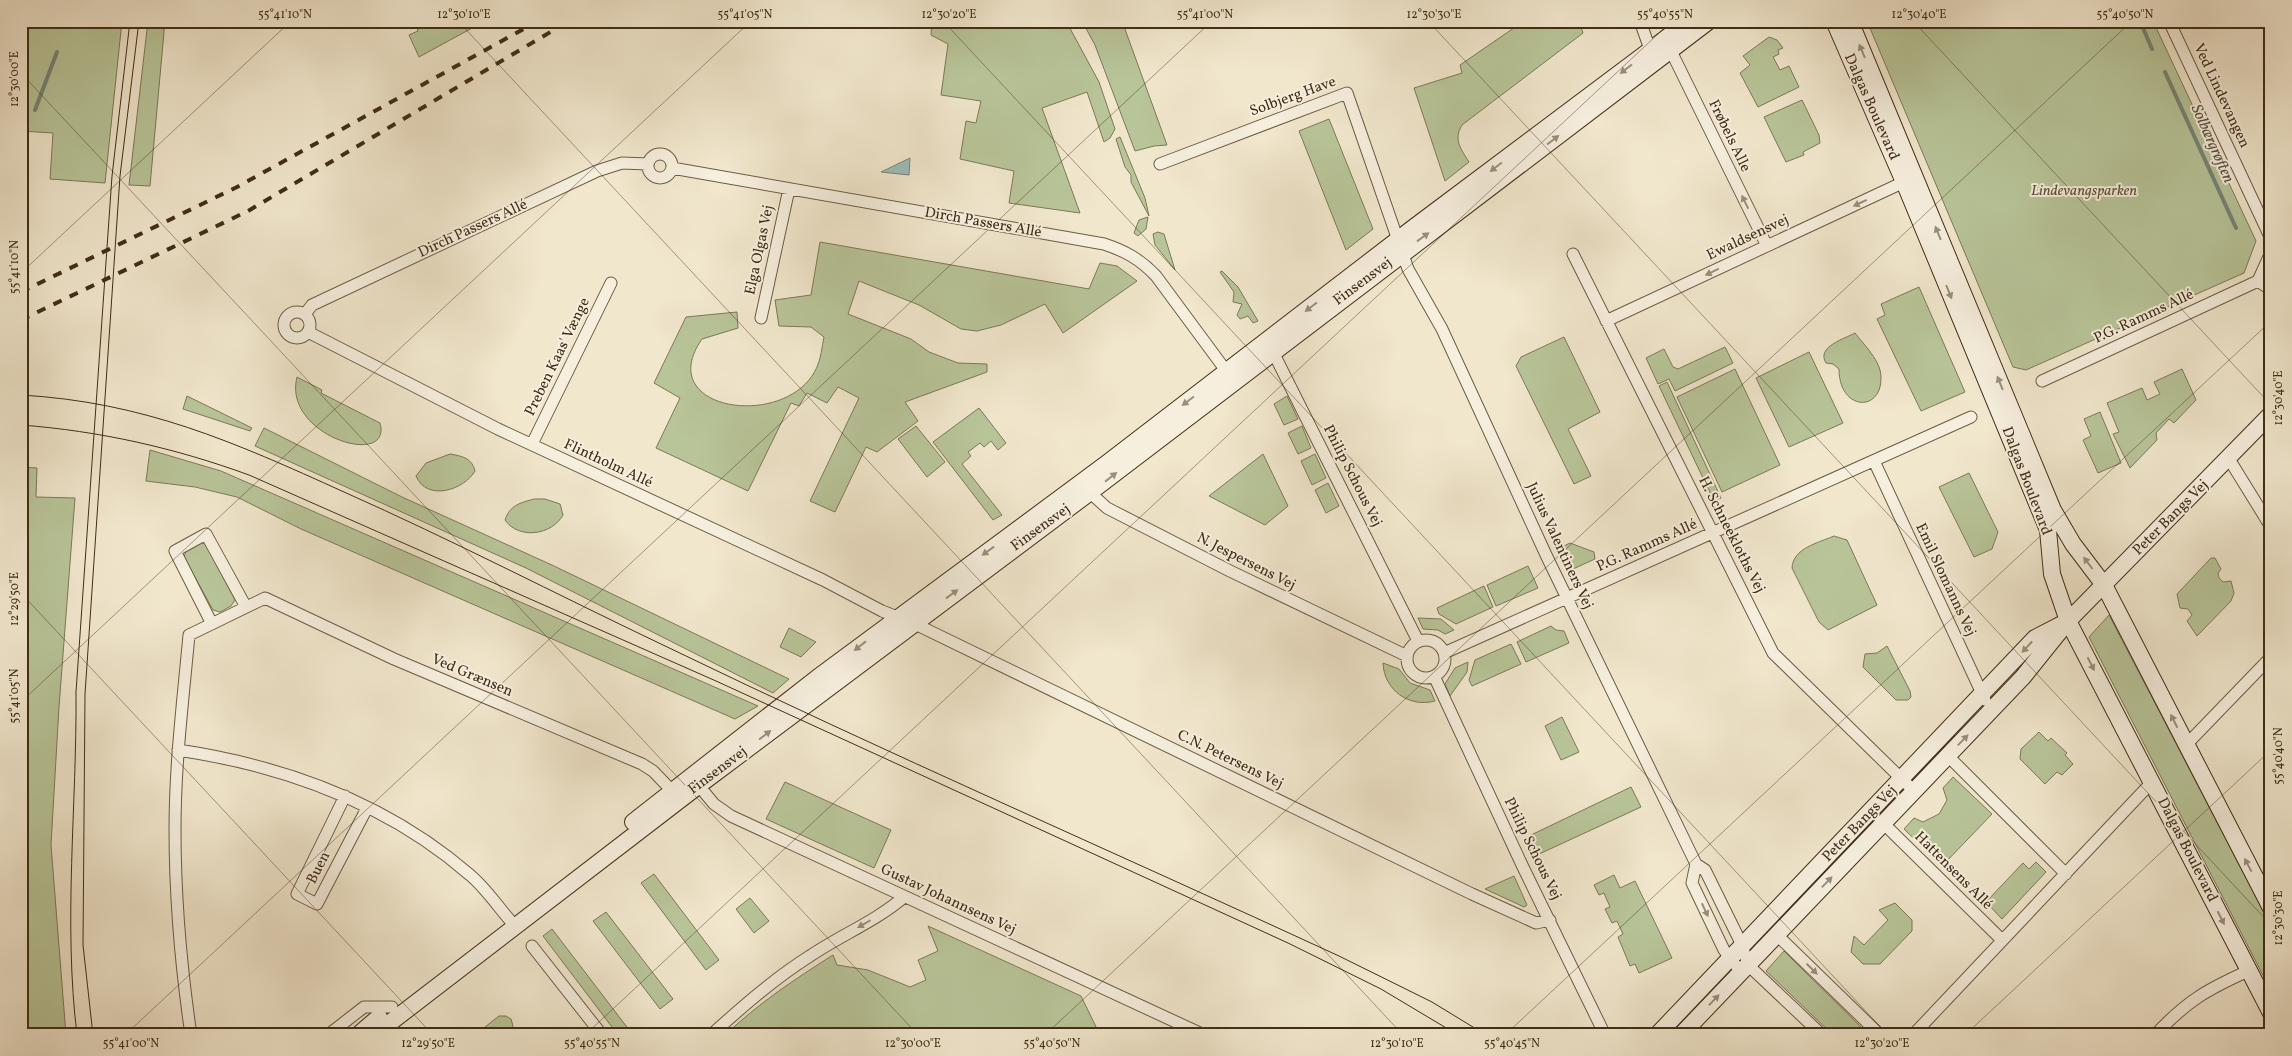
<svg xmlns="http://www.w3.org/2000/svg" width="2292" height="1056" viewBox="0 0 2292 1056" font-family="Vollkorn,serif">
<style>
.green{fill:#b8c599;stroke:#7c7958}
.water{fill:#9bbfba;stroke:#778578}
.lines{fill:none;stroke-linecap:round;stroke-linejoin:round}
.stream{stroke:#778578;stroke-width:4}
.street-casing{stroke:#6c5c44;stroke-width:13}
.secondary-casing{stroke:#402d16;stroke-width:18}
.street{stroke:#f6efde;stroke-width:11}
.secondary{stroke:#f6efde;stroke-width:16}
.tram{stroke:#402d16;stroke-width:1}
.rail{stroke:#402d16;stroke-width:4;stroke-dasharray:9 9;stroke-linecap:butt}
.oneway{fill:#9b8e7a}
.ticks{fill:none;stroke:#402d16;stroke-width:1;stroke-opacity:0.45}
.labels{text-anchor:middle;dominant-baseline:central;stroke-width:4;stroke-linejoin:round;paint-order:stroke}
.street-label{font-size:15px;fill:#402d16;stroke:#f6efde}
.park-label{font-size:15px;font-style:italic;fill:#5e5337;stroke:#f6efde}
.water-label{font-size:16px;font-style:italic;fill:#57523f;stroke:#f6efde}
.neatline{fill:none;stroke:#402d16;stroke-width:2}
.ticks-label{font-size:12px;text-anchor:middle;fill:#402d16}
</style>
<rect width="100%" height="100%" fill="#f1e7cd"/>
<filter id="stains"><feTurbulence type="fractalNoise" baseFrequency=".004" numOctaves="4"/><feColorMatrix values="0 0 0 0 .2 0 0 0 0 .09 0 0 0 0 .02 0 0 0 .5 -.17"/></filter>
<radialGradient id="worn" r=".72"><stop offset=".6" stop-color="#630" stop-opacity="0"/><stop offset="1" stop-color="#630" stop-opacity=".3"/></radialGradient>
<!-- green -->
<path class="green" d="M21 21H122L105 183 50 179 53 133 21 131Z
M148 21H165L150 186 129 185Z
M414 21H485L419 57 409 35 418 31Z
M932 21H1066L1099 82 1115 129 1110 138 1104 142 1087 92 1042 108 1080 213 1009 203 1014 171 960 159 966 121 976 123 981 101 941 95 948 44 931 35Z
M1082 21H1122L1167 145 1154 146 1135 151 1095 45Z
M1524 21H1579L1583 33 1462 125C1453 140 1461 149 1469 162L1445 181 1414 88 1462 73 1460 65Z
M1867 21H2153L2256 241 2244 273 2026 370 2013 367Z
M1769 37 1777 40 1783 48 1778 50 1779 54 1773 57 1780 70 1789 66 1799 87 1758 107 1740 73 1750 65 1743 56Z
M1802 100 1819 135 1820 143 1803 152 1804 155 1786 162 1764 117Z
M1329 119 1373 229 1346 250 1299 131Z
M1120 137 1145 198 1149 216 1131 182V175L1125 167 1116 139Z
M1148 217 1146 229 1138 236 1134 233 1139 220Z
M1158 232 1164 234 1175 270 1155 245 1153 234Z
M820 242 1089 289 1100 263 1117 266 1137 281 1063 333 1045 304 1001 325 977 331 961 329 919 305 859 281 848 314 911 339 929 352 958 363 987 364V372L905 402 918 421 877 452 866 447 835 512 810 501 859 398 838 387 827 403 807 393 799 406 791 403 748 491 656 448 680 398 654 383 686 317 737 312 738 328 702 339C651 412 789 431 817 367 821 358 822 347 824 337L811 327 779 326 775 300 811 295Z
M1222 271 1238 287 1258 321 1253 323 1248 316 1240 319 1237 315 1242 304 1233 302 1234 292 1220 272Z
M1919 287 1965 392 1921 411 1877 319 1885 315 1881 304Z
M1855 333C1864 345 1881 361 1881 377 1882 413 1839 411 1839 369L1833 364 1826 363C1816 347 1844 339 1855 333Z
M1564 337 1600 412 1568 429 1591 476 1574 484 1516 366 1521 357Z
M1725 347 1733 363 1675 391 1669 379 1658 384 1646 358 1664 349 1673 367 1678 369Z
M1809 352 1843 423 1789 447 1756 378Z
M1735 369 1780 465 1722 492 1677 397Z
M2182 369 2196 400 2174 423 2169 419 2156 433 2157 440 2130 468 2113 434 2119 432 2107 403 2142 388 2147 400 2160 394 2154 382Z
M297 377 322 390 321 393 380 423C393 469 282 436 297 377Z
M1667 382 1721 498 1714 501 1659 386Z
M187 396 252 428 250 431 183 409Z
M1287 396 1298 419 1284 425 1274 404Z
M979 408 1006 443 998 450 991 441 984 447 980 443 968 452 971 456 962 464 1002 515 993 520 933 442Z
M2100 412 2121 463 2098 473 2083 440 2091 436 2084 419Z
M916 426 945 462 927 477 898 439Z
M1302 426 1311 448 1298 454 1288 433Z
M264 428 402 497 554 566 789 679 773 693 526 568 255 446Z
M150 450 221 471 758 706 735 719 301 529 237 497 195 487 146 481Z
M450 454C462 456 472 458 475 471 464 490 427 502 416 476L426 463Z
M1263 454 1288 506 1265 525 1209 496Z
M1315 454 1326 478 1312 485 1301 461Z
M21 467 37 468 36 497 75 498 59 707 51 845 66 1035H21Z
M1969 473 1998 532 1992 549 1974 557 1939 487Z
M1328 483 1339 506 1326 513 1315 490Z
M534 499H545L560 504 563 515C552 535 519 540 505 520 510 505 520 503 534 499Z
M1834 536 1847 540 1877 605 1828 630 1819 622 1792 568C1793 548 1818 543 1834 536Z
M201 543H204L207 546 235 600 231 606 220 612 213 610 184 557 186 551Z
M1570 543 1594 552 1595 559 1573 569 1562 547Z
M2211 558H2215L2221 569 2218 573 2219 578 2223 582 2231 581 2234 593 2231 601 2197 636 2187 621 2192 615 2188 609 2180 608 2177 594Z
M1528 566 1538 588 1496 606 1487 585Z
M1484 586 1493 607 1456 624 1439 614 1437 608Z
M2109 615 2271 926V991L2089 637Z
M1418 618 1441 619 1454 630 1445 634 1438 630 1423 629Z
M1551 626 1556 630 1564 631 1569 643 1526 662 1517 642Z
M789 628 816 642 801 657 780 647Z
M1511 644 1521 664 1472 686 1469 680 1475 660Z
M1887 646 1910 691 1911 697 1908 700H1896L1863 667 1865 654 1877 653Z
M1468 662 1467 672 1450 696 1445 684 1455 668Z
M1383 663 1399 669 1410 683 1430 690 1435 701C1409 708 1384 690 1383 663Z
M1562 717 1579 752 1561 760 1545 726Z
M2039 732 2048 741 2051 738 2067 753 2065 755 2073 764 2062 775 2057 772 2045 784 2020 759 2021 749Z
M1953 777 1992 814 1942 866 1904 829 1914 818 1923 822 1939 814 1947 800 1943 788Z
M785 782 891 830 874 868 766 819Z
M1631 787 1641 807 1537 855 1529 836Z
M2036 862 2046 872 2002 919 1986 902 2023 863 2029 869Z
M654 874 719 960 706 970 641 883Z
M1614 875 1620 888 1635 881 1672 958 1639 973 1635 964 1630 966 1618 937 1623 934 1617 921 1612 923 1605 909 1610 907 1604 893 1599 895 1594 885Z
M1514 876 1527 905 1524 907 1485 889Z
M750 898 769 921 754 933 736 909Z
M1895 903 1912 920V931L1880 964H1863L1851 952 1854 936 1864 945 1888 920 1879 910Z
M606 912 673 999 660 1009 593 921Z
M928 926 1081 996 1100 1035H725C759 1003 795 979 833 955L837 965 868 970 910 987 926 980 918 960 938 951Z
M552 929 633 1035H618L543 936Z
M1784 951 1869 1035H1833L1766 971Z
M499 1016H506L511 1019 513 1026 508 1035H475Z"/>
<!-- water -->
<path class="water" d="M910 158 909 175 881 172Z"/>
<g class="lines">
<!-- stream -->
<path class="stream" d="M64 21 65 25
M2140 21 2152 49
M2165 72 2236 228
M35 110 57 52"/>
<defs>
<path id="street" d="M1640 21 1652 55
M2169 21 2271 239
M1668 45 1767 246
M648 166a12 12 0 1 1 24 0a12 12 0 1 1-24 0Z
M1160 164 1347 93 1408 269 1442 329 1547 557 1696 864 1705 870 1742 945 1748 965 1822 1035
M672 168 1104 244C1125 251 1140 259 1156 276L1227 372
M1573 254 1773 653 1914 791
M2258 281 2271 252
M2258 281 2271 290
M284 325a13 13 0 1 1 26 0a13 13 0 1 1-26 0Z
M305 314 312 305 597 171 622 163 648 164
M761 318 789 189
M1606 321 1904 182
M308 332 498 429 823 580 882 611 913 623 1472 894 1536 923 1550 920
M1273 352 1418 641
M2042 381 2258 281
M532 444 611 283
M2229 459 2271 527
M1874 461 1985 700
M1085 488 1107 508 1230 571 1407 656
M212 624 175 551 206 534 246 607
M1407 659a19 19 0 1 1 38 0a19 19 0 1 1-38 0Z
M1444 653 1971 417
M1434 676 1522 865 1605 1035
M2186 745 2271 657
M178 750C285 766 387 803 470 875 487 889 500 910 515 926
M1948 756 2066 874
M694 780 714 804 731 816 1204 1035
M345 796 297 894 317 904 367 808
M1883 823 2002 940
M1696 864 1692 883 1724 950 1741 972
M1777 935 1880 1035
M532 946 602 1035
M191 1035C181 967 175 898 175 829 175 764 183 700 189 635L265 598 394 659 642 764 653 771 677 796
M328 1035 364 1007H392
M711 1035C742 1007 775 978 810 956 841 935 876 921 904 897
M1913 1035 2152 782
M2155 1035C2187 1001 2206 990 2248 971"/>
<path id="secondary" d="M1834 21 1904 182 2048 530 2052 574 2068 621 2271 1013
M1850 21 2053 510 2073 544 2104 585 2271 908
M633 822 817 678 1106 464 1413 228 1689 21
M358 1035 379 1017
M374 1035 698 786 1089 493 1709 21
M1657 1035 2035 638 2062 624
M1681 1035 2023 677 2068 621 2271 414"/>
</defs>
<!-- street casing -->
<use href="#street" class="street-casing"/>
<!-- secondary casing -->
<use href="#secondary" class="secondary-casing"/>
<!-- street -->
<use href="#street" class="street"/>
<!-- secondary -->
<use href="#secondary" class="secondary"/>
<!-- tram -->
<path class="tram" d="M21 395C144 402 234 442 344 492 452 540 556 594 663 645 886 753 1114 852 1339 956L1432 1002 1486 1035
M21 425C100 431 175 448 249 475L716 681 1288 943 1381 989 1458 1035
M77 1035C63 921 77 806 76 692L112 176 130 21
M93 1035 83 945 85 694 120 176 139 21"/>
<!-- rail -->
<path class="rail" d="M21 292 237 187 538 21
M21 320 248 211 569 21"/>
</g>
<!-- one-way arrows -->
<defs><path id="oneway-solid" d="M-6-.8H1V-3.2L6.5 0L1 3.2V.8H-6Z" transform="scale(1.25)"/></defs>
<g class="oneway">
<use href="#oneway-solid" transform="translate(1862 51) rotate(-113)"/>
<use href="#oneway-solid" transform="translate(1626 69) rotate(143)"/>
<use href="#oneway-solid" transform="translate(1553 140) rotate(-37)"/>
<use href="#oneway-solid" transform="translate(1496 167) rotate(143)"/>
<use href="#oneway-solid" transform="translate(1745 202) rotate(-116)"/>
<use href="#oneway-solid" transform="translate(1860 203) rotate(155)"/>
<use href="#oneway-solid" transform="translate(1938 233) rotate(-112)"/>
<use href="#oneway-solid" transform="translate(1423 237) rotate(-36)"/>
<use href="#oneway-solid" transform="translate(1712 272) rotate(154)"/>
<use href="#oneway-solid" transform="translate(1949 292) rotate(68)"/>
<use href="#oneway-solid" transform="translate(1311 307) rotate(143)"/>
<use href="#oneway-solid" transform="translate(2000 383) rotate(-112)"/>
<use href="#oneway-solid" transform="translate(1188 401) rotate(143)"/>
<use href="#oneway-solid" transform="translate(1111 477) rotate(-38)"/>
<use href="#oneway-solid" transform="translate(988 551) rotate(144)"/>
<use href="#oneway-solid" transform="translate(2088 563) rotate(-127)"/>
<use href="#oneway-solid" transform="translate(952 594) rotate(-36)"/>
<use href="#oneway-solid" transform="translate(860 646) rotate(142)"/>
<use href="#oneway-solid" transform="translate(2027 647) rotate(133)"/>
<use href="#oneway-solid" transform="translate(2091 664) rotate(63)"/>
<use href="#oneway-solid" transform="translate(2174 721) rotate(-117)"/>
<use href="#oneway-solid" transform="translate(765 735) rotate(-37)"/>
<use href="#oneway-solid" transform="translate(1963 740) rotate(-46)"/>
<use href="#oneway-solid" transform="translate(2248 865) rotate(-118)"/>
<use href="#oneway-solid" transform="translate(1827 882) rotate(-46)"/>
<use href="#oneway-solid" transform="translate(1705 910) rotate(65)"/>
<use href="#oneway-solid" transform="translate(2221 918) rotate(63)"/>
<use href="#oneway-solid" transform="translate(864 924) rotate(150)"/>
<use href="#oneway-solid" transform="translate(1812 969) rotate(44)"/>
<use href="#oneway-solid" transform="translate(1714 1000) rotate(-46)"/>
</g>
<!-- ticks -->
<path class="ticks" d="M458 21 1403 1035M943 21 1888 1035M1428 21 2271 925M1913 21 2271 405M21 73 918 1035M21 273 291 21M21 593 433 1035M21 702 751 21M125 1035 1212 21M585 1035 1672 21M1045 1035 2132 21M1505 1035 2271 321M1965 1035 2271 750"/>
<g class="labels">
<!-- street labels -->
<g class="street-label">
<text transform="translate(2221 96) rotate(65)">Ved Lindevangen</text>
<text transform="translate(1293 97) rotate(-20)">Solbjerg Have</text>
<text transform="translate(1871 107) rotate(66)">Dalgas Boulevard</text>
<text transform="translate(1729 136) rotate(64)">Frøbels Alle</text>
<text transform="translate(983 223) rotate(10)">Dirch Passers Allé</text>
<text transform="translate(473 229) rotate(-25)">Dirch Passers Allé</text>
<text transform="translate(1748 238) rotate(-25)">Ewaldsensvej</text>
<text transform="translate(760 250) rotate(-78)">Elga Olgas Vej</text>
<text transform="translate(1363 282) rotate(-37)">Finsensvej</text>
<text transform="translate(2144 317) rotate(-25)">P.G. Ramms Allé</text>
<text transform="translate(558 357) rotate(-64)">Preben Kaas' Vænge</text>
<text transform="translate(608 464) rotate(25)">Flintholm Allé</text>
<text transform="translate(1352 476) rotate(63)">Philip Schous Vej</text>
<text transform="translate(2026 481) rotate(69)">Dalgas Boulevard</text>
<text transform="translate(2171 518) rotate(-45)">Peter Bangs Vej</text>
<text transform="translate(1041 528) rotate(-36)">Finsensvej</text>
<text transform="translate(1731 535) rotate(63)">H. Schneekloths Vej</text>
<text transform="translate(1559 546) rotate(65)">Julius Valentiners Vej</text>
<text transform="translate(1647 546) rotate(-24)">P.G. Ramms Allé</text>
<text transform="translate(1246 562) rotate(27)">N. Jespersens Vej</text>
<text transform="translate(1945 580) rotate(65)">Emil Slomanns Vej</text>
<text transform="translate(472 676) rotate(23)">Ved Grænsen</text>
<text transform="translate(1230 760) rotate(26)">C.N. Petersens Vej</text>
<text transform="translate(718 771) rotate(-37)">Finsensvej</text>
<text transform="translate(1860 824) rotate(-46)">Peter Bangs Vej</text>
<text transform="translate(1532 849) rotate(64)">Philip Schous Vej</text>
<text transform="translate(2187 850) rotate(63)">Dalgas Boulevard</text>
<text transform="translate(319 868) rotate(-63)">Buen</text>
<text transform="translate(1953 871) rotate(45)">Hattensens Allé</text>
<text transform="translate(948 900) rotate(25)">Gustav Johannsens Vej</text>
</g>
<!-- park labels -->
<g class="park-label">
<text x="2084" y="191">Lindevangsparken</text>
</g>
<!-- water labels -->
<g class="water-label">
<text transform="translate(2212 144) rotate(66)">Solbærgrøften</text>
</g>
</g>
<!-- margin -->
<rect width="2292" height="1056" fill="none" stroke="#f1e7cd" stroke-width="55"/>
<rect x="28" y="28" width="2236" height="1000" class="neatline"/>
<g class="ticks-label">
<text x="285" y="18">55°41'10"N</text>
<text x="464" y="18">12°30'10"E</text>
<text x="745" y="18">55°41'05"N</text>
<text x="949" y="18">12°30'20"E</text>
<text x="1205" y="18">55°41'00"N</text>
<text x="1434" y="18">12°30'30"E</text>
<text x="1665" y="18">55°40'55"N</text>
<text x="1919" y="18">12°30'40"E</text>
<text x="2125" y="18">55°40'50"N</text>
<text transform="translate(14 79) rotate(-90)" y="4">12°30'00"E</text>
<text transform="translate(14 267) rotate(-90)" y="4">55°41'10"N</text>
<text transform="translate(2278 398) rotate(-90)" y="4">12°30'40"E</text>
<text transform="translate(14 599) rotate(-90)" y="4">12°29'50"E</text>
<text transform="translate(14 696) rotate(-90)" y="4">55°41'05"N</text>
<text transform="translate(2278 756) rotate(-90)" y="4">55°40'40"N</text>
<text transform="translate(2278 918) rotate(-90)" y="4">12°30'30"E</text>
<text x="131" y="1047">55°41'00"N</text>
<text x="428" y="1047">12°29'50"E</text>
<text x="592" y="1047">55°40'55"N</text>
<text x="913" y="1047">12°30'00"E</text>
<text x="1052" y="1047">55°40'50"N</text>
<text x="1397" y="1047">12°30'10"E</text>
<text x="1512" y="1047">55°40'45"N</text>
<text x="1882" y="1047">12°30'20"E</text>
</g>
<rect width="100%" height="100%" filter="url(#stains)"/>
<rect width="100%" height="100%" fill="url(#worn)"/>
</svg>
